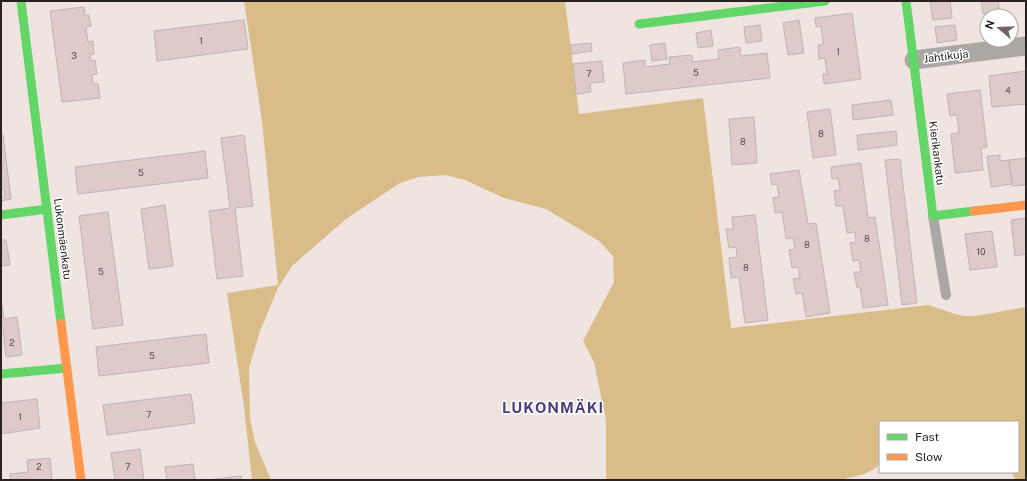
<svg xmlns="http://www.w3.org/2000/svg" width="1027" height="481" viewBox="0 0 1027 481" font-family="'Public Sans',sans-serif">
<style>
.forest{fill:#dabc88}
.building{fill:#decac8;stroke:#bdb5b2}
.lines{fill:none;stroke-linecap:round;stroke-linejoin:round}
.lane{stroke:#aba7a4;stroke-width:10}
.street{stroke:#aba7a4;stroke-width:19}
.fast{stroke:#63d668;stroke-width:9}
.slow{stroke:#ff974d;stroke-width:9}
.labels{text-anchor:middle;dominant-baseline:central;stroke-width:3;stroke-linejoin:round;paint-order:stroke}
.number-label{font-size:9px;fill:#5a4f4d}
.street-label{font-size:11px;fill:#2a2220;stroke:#fff}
.district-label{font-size:15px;font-weight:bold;letter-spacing:1px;fill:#4a3f7d;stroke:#fff}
</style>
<rect width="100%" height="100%" fill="#efe4df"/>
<!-- forest -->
<path class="forest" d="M244 1H565L579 114 703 98 731 328 928 305 955 314 965 316H975L1026 307V480H1016L1011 472H1018V422H880V464C868 476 857 474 843 480H606V420L594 362 583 341 614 282 613 256 599 241 546 209 504 198 465 180 445 175 418 177 400 183 346 219 292 266 278 288 260 331 249 368 250 418 255 442 271 480H252L244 407 227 293 278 285 262 121Z"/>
<!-- building -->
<path class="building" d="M930 1H950L952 18 933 20Z
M981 1H998L1000 12 983 14Z
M84 7 85 16 89 15 91 26 86 27 88 42 93 41 94 54 90 55 91 61 95 60 97 74 92 75 93 84H98L100 98 62 102 50 11Z
M852 13 861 79 824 84 823 74H827L825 58 819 59 818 45 823 44 821 26 816 27 815 18Z
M244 20 248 49 157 61 154 31Z
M799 20 804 53 788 55 783 23Z
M987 20V36L985 37 982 21Z
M760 25 762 41 746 43 744 27Z
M955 25 957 40 937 43 935 27Z
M711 30 713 46 698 48 696 33Z
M591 43 592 51 572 54 570 45Z
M665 43 667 59 652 61 650 45Z
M740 47 741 56 767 53 770 78 626 94 623 63 645 60V67L670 64 669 57 692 55V62L719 59 718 50Z
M602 61 604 82 590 83 591 92 576 94 573 64Z
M1026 71V104L992 107 989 76Z
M980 90 987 147 981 148 983 170 955 173 951 134 959 133 957 115 950 116 947 94Z
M891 100 893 115 853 120 852 105Z
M830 109 836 155 813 158 807 112Z
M754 117 757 163 732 165 729 119Z
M896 131 897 145 858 150 857 135Z
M1 135H3L11 199 1 201V198L5 195 4 189H1Z
M244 135 253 206 235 208 243 276 217 279 209 211 230 208 221 138Z
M205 151 208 178 78 194 75 167Z
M1000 155V161L1009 160 1012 184 991 187 987 156Z
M1026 158V185L1012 186 1009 160Z
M900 159 917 303 902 305 885 160Z
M861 163 868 218 875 217 888 305 863 308 860 287 857 288 854 272H861L859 260 853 261 850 243 856 242 855 232 847 233 843 206H836L834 191 840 190 838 178 832 179 831 167Z
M799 170 808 224 816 223 830 313 806 317 802 293 796 294 793 279 800 278 798 267 792 268 789 250 795 249 793 238 786 239 782 212 775 213 773 198 779 197 777 184 772 185 770 174Z
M165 205 173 266 149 269 141 209Z
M108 212 123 325 93 329 79 216Z
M755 215 768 320 745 323 739 277 731 278 729 258 737 257 736 247 729 248 726 229H733L732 217Z
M1026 218V254L1015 256 1011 220Z
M992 231 997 267 970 270 965 234Z
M1 240H6L10 265 1 266Z
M1 305H2L4 319 17 317 22 355 6 357 3 328H1Z
M206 334 209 363 99 376 96 347Z
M191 394 195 423 107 435 103 405Z
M37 399 40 428 1 434V403Z
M140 449 144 480H115L111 453Z
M50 458 52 480H10V474L28 472 27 460Z
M193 464 195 480H167L165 467Z
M241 476V480H214V479Z"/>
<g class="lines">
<!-- lane -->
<path class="lane" d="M933 216 946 295"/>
<!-- street -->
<path class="street" d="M914 60 1026 46"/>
<!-- fast -->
<path class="fast" d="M21 1 61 323
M906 1 933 216 974 211
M639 24 825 1
M1 215 47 209
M1 374 67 368"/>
<!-- slow -->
<path class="slow" d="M974 211 1026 205
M61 323 81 480"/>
</g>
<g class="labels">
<!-- number labels -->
<g class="number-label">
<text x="201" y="40">1</text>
<text x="838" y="51">1</text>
<text x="74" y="55">3</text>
<text x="696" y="72">5</text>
<text x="589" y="73">7</text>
<text x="1008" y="90">4</text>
<text x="821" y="133">8</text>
<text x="743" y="141">8</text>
<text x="141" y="172">5</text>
<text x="867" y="238">8</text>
<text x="807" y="244">8</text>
<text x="981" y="251">10</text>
<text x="746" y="267">8</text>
<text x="101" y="271">5</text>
<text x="12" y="342">2</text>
<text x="152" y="355">5</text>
<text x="149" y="414">7</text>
<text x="20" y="416">1</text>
<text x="39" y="466">2</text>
<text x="128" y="466">7</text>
</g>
<!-- street labels -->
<g class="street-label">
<text transform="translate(946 56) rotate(-7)">Jahtikuja</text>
<text transform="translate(937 153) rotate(83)">Kierikankatu</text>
<text transform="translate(63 239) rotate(83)">Lukonmäenkatu</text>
</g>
<!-- district labels -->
<g class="district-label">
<text x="553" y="407">LUKONMÄKI</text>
</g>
</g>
<!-- border -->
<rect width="1027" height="481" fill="none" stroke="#2a2220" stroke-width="4"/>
<!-- legend -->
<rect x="879" y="421" width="140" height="52" fill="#ffffff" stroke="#aaa7a6"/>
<rect x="887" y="434" width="20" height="6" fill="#63d668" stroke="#aaa7a6"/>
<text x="915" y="441" font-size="12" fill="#2a2220">Fast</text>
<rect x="887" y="454" width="20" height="6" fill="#ff974d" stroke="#aaa7a6"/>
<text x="915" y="461" font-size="12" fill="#2a2220">Slow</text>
<!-- north arrow -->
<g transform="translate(999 28) rotate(289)"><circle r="19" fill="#ffffff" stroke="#aaa7a6"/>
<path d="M0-3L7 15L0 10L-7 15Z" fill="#6f6663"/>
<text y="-6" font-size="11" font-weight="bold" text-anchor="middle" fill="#2a2220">N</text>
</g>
</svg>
